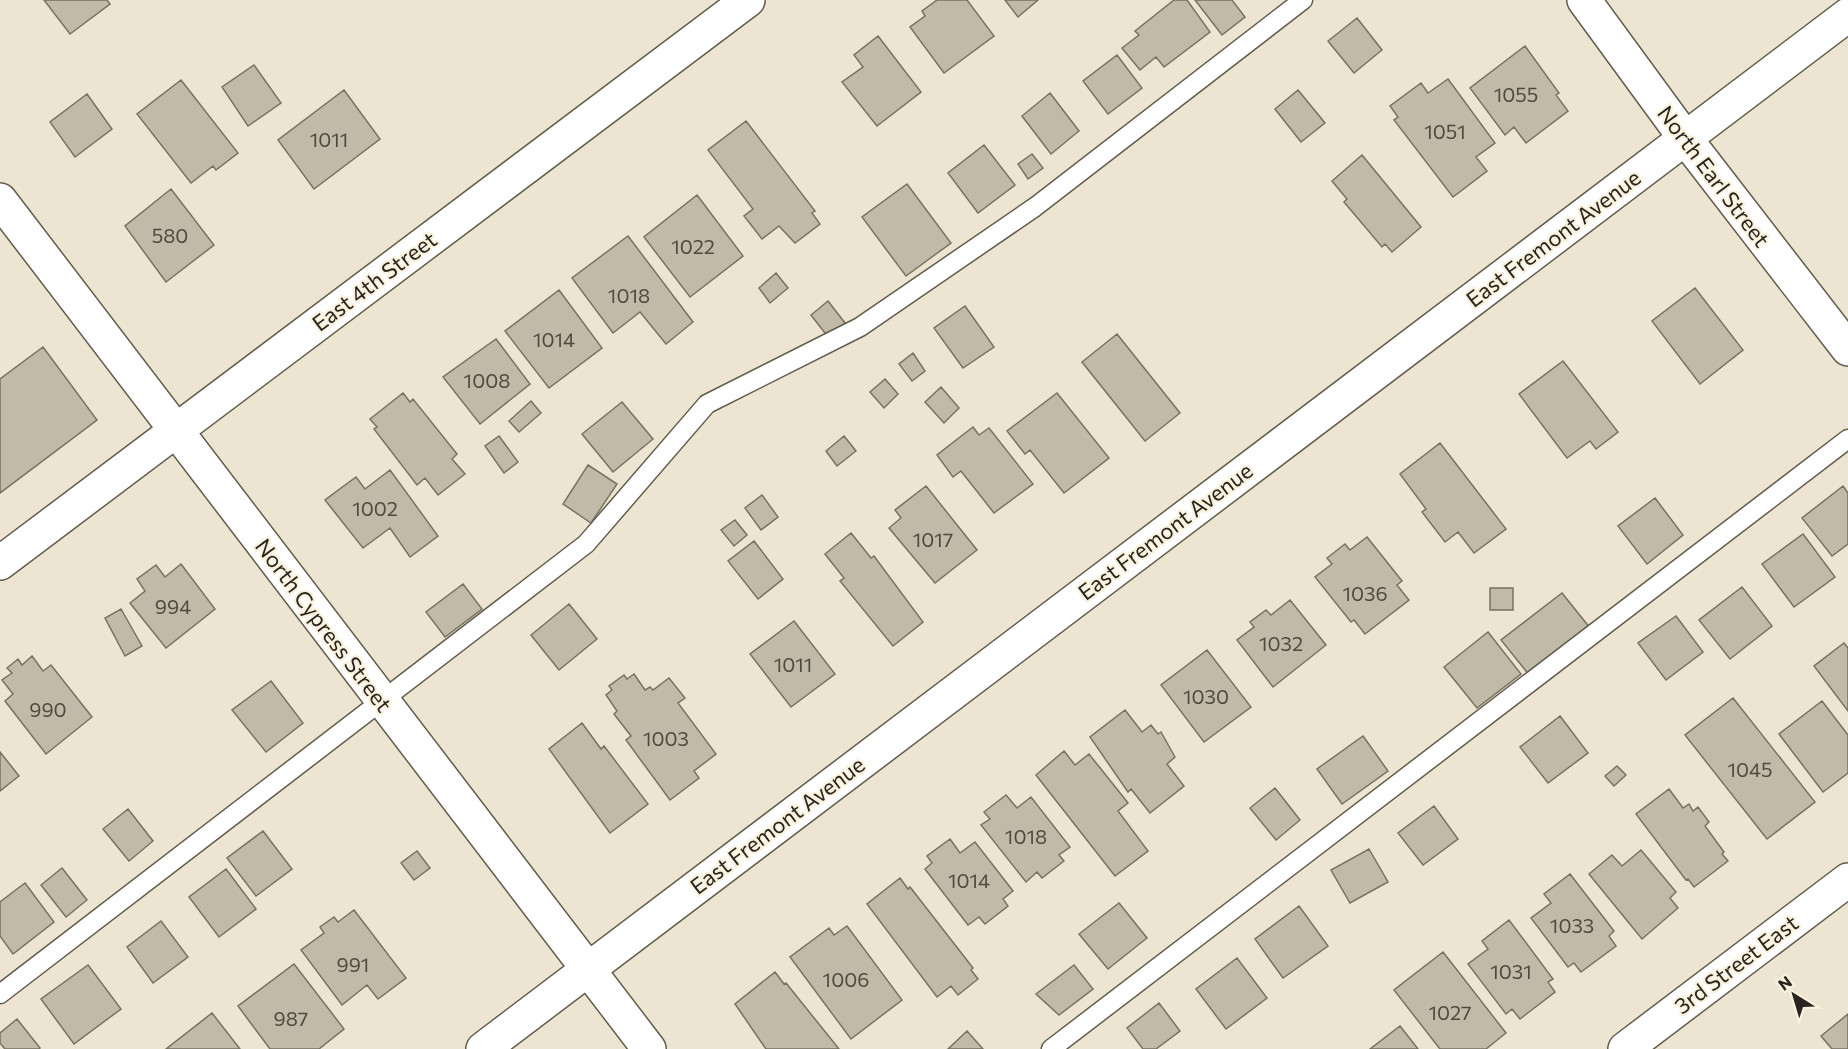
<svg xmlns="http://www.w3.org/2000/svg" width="1848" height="1049" viewBox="0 0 1848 1049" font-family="Commissioner,sans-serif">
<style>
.building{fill:#c2baa8;stroke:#787261;stroke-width:1.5}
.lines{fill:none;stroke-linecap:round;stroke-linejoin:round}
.lane-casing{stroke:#625c4c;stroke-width:21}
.street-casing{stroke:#625c4c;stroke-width:36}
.secondary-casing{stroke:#625c4c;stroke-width:36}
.lane{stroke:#fff;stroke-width:18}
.street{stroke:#fff;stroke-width:33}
.secondary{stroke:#fff;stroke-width:33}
.labels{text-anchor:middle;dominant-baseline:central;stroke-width:4.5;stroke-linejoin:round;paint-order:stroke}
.number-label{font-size:20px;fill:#4e4a40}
.street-label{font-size:22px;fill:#28251e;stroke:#faf2df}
</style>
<rect width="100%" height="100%" fill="#ede5d2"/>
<!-- building -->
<path class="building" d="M44 0H107L110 4 70 34Z
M937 0H967L994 36 944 73 910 27 925 16 922 11Z
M1005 0H1038L1018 17Z
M1174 0H1187L1210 32 1164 67 1156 57 1140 70 1122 48 1139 35 1135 31Z
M1195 0H1232L1245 17 1222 35Z
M1357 18 1382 50 1354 73 1328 41Z
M878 36 921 92 877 126 842 82 863 67 854 55Z
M1525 46 1559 93 1556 95 1568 111 1526 143 1514 127 1505 135 1470 88Z
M1117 55 1142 88 1108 114 1083 81Z
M254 65 281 103 248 126 222 87Z
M1448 79 1495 143 1476 157 1487 171 1453 197 1394 120 1398 117 1390 106 1421 83 1428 93Z
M181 80 238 153 216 170 213 166 191 183 137 114Z
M344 90 380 139 314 189 278 140Z
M1298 90 1325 123 1301 142 1275 109Z
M1050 93 1079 131 1051 154 1022 116Z
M87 94 112 129 75 157 50 122Z
M746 121 815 211 812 213 820 224 795 243 779 226 762 239 744 216 753 209 708 150Z
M984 145 1015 185 978 213 948 173Z
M1032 154 1043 168 1028 179 1018 164Z
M1362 155 1421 227 1392 252 1385 244 1382 247 1344 202 1347 199 1332 181Z
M907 184 951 243 906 276 862 217Z
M171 189 214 245 166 282 125 226Z
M697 195 743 256 690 297 644 237Z
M628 236 693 322 666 344 640 312 613 333 572 278Z
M776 273 788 288 770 303 759 288Z
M1695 288 1743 350 1700 384 1652 321Z
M559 290 602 348 549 388 505 331Z
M828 301 845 323 828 337 811 315Z
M965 306 994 347 963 368 934 328Z
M1117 334 1180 413 1145 441 1082 362Z
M496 339 530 384 480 424 443 377Z
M43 347 97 420 0 493V379Z
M913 353 925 371 912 381 899 364Z
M1563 361 1618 432 1596 449 1590 441 1567 458 1519 394Z
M885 379 898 394 884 408 870 392Z
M941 387 959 408 944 423 925 402Z
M403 393 410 402 413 399 457 454 452 459 465 474 438 495 425 478 417 485 374 429 377 427 370 419Z
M1057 393 1109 458 1064 493 1030 450 1025 454 1007 431Z
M531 401 541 413 519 432 509 421Z
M622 402 653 439 613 472 582 434Z
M973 427 979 435 989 428 1033 484 994 513 961 471 953 477 937 455Z
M499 436 518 462 504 473 485 446Z
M844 436 856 451 837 466 826 451Z
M1440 443 1506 529 1474 553 1458 532 1445 542 1422 512 1426 509 1400 474Z
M588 465 617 484 591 523 563 504Z
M390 470 438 536 410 557 390 528 363 548 325 500 356 477 365 489Z
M926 486 977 550 935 583 889 528 901 518 895 510Z
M1843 486 1848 493V544L1832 556 1802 518Z
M762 495 778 517 761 530 745 508Z
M1655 498 1683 535 1647 564 1618 526Z
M735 520 747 535 734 546 721 530Z
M851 533 871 558 874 556 923 622 893 646 840 581 844 578 825 554Z
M1803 534 1835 577 1794 607 1762 564Z
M1367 537 1402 581 1397 585 1409 600 1365 634 1354 620 1351 622 1315 577 1332 564 1327 558 1345 544 1350 550Z
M754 541 783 579 758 599 728 561Z
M181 564 215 609 166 648 130 603 145 591 137 579 156 565 165 577Z
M463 584 482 609 445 637 426 612Z
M1742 587 1772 626 1730 659 1699 620Z
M1490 588H1513V610H1490Z
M1562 593 1590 628 1530 676 1501 640Z
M1290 600 1326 645 1273 687 1237 640 1254 627 1250 622 1266 610 1271 615Z
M569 604 597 639 559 670 531 635Z
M121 609 142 646 125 656 105 618Z
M1676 616 1703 652 1666 680 1638 643Z
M794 621 835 674 791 707 750 654Z
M1488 632 1521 674 1477 708 1444 667Z
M1844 643 1848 648V711L1814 666Z
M1207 650 1251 707 1204 742 1161 685Z
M32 656 43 671 51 665 92 717 46 754 5 701 13 694 2 680 12 673 7 668 18 659 22 665Z
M634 674 645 690 650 687 653 690 669 678 685 698 678 703 716 754 694 771 699 778 670 800 626 740 631 736 614 714 617 711 606 695 612 690 609 686 624 675 627 679Z
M271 681 303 723 266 752 232 710Z
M1733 698 1815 802 1767 839 1685 735Z
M1822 701 1848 735V773L1823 792 1779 734Z
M1125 710 1142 732 1151 725 1158 734 1161 732 1175 757 1167 764 1184 786 1150 813 1131 789 1128 792 1090 737Z
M1560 716 1588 753 1548 783 1520 747Z
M582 723 601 749 604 746 648 804 610 833 549 749Z
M1363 736 1388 771 1342 804 1317 769Z
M1064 751 1075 765 1089 754 1128 803 1118 811 1148 851 1115 876 1036 775Z
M0 752 19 776 0 791Z
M1617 766 1626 775 1614 786 1605 776Z
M1275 788 1300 820 1276 840 1250 808Z
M1669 789 1683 808 1689 804 1693 811 1698 807 1709 822 1705 826 1724 852 1722 854 1728 861 1694 887 1688 879 1686 880 1636 814Z
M1006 795 1017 808 1031 797 1070 847 1059 855 1064 861 1042 878 1037 872 1026 882 981 825 990 819 984 812Z
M1434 806 1458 839 1423 865 1398 833Z
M128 809 153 841 129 861 103 829Z
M263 831 292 869 256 896 227 858Z
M950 839 960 853 975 842 1013 891 1003 899 1008 906 985 924 979 917 968 925 925 869 932 863 927 856Z
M1369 849 1388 882 1350 903 1331 870Z
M1641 850 1676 892 1670 898 1678 908 1642 939 1589 874 1612 855 1622 866Z
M417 851 430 868 414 880 401 863Z
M62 868 87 900 66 917 41 885Z
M226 869 256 909 219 937 189 897Z
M1570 874 1614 931 1609 936 1616 946 1581 972 1574 963 1568 967 1531 918 1551 903 1544 894Z
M900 878 908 889 910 887 973 968 971 970 978 979 958 995 951 986 937 997 867 904Z
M25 883 54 922 13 954 0 936V902Z
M1119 903 1147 938 1108 969 1079 934Z
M1299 906 1328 946 1283 978 1255 939Z
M354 910 406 978 378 999 367 985 342 1005 301 950 324 933 320 927 334 917 338 922Z
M1509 920 1553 979 1548 982 1555 992 1520 1019 1512 1009 1506 1014 1468 964 1488 949 1482 941Z
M161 921 188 957 153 983 127 947Z
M847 926 902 1000 851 1039 790 957 829 928 834 935Z
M1443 952 1506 1033 1486 1049H1440L1394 990Z
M1237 958 1267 998 1226 1029 1196 989Z
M294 964 344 1029 319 1049H270L238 1006Z
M88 965 121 1009 74 1044 41 999Z
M1074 965 1093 989 1059 1015 1036 994Z
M775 972 784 984 786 983 839 1049H766L735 1004Z
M1159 1003 1180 1031 1156 1049H1143L1127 1028Z
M212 1013 240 1049H166Z
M1848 1014V1049H1832L1821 1036Z
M17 1019 40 1048 39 1049H5L0 1043V1033Z
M1400 1026 1418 1049H1370Z
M967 1031 983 1049H948Z"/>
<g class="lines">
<defs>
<path id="lane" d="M0 994 586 544 707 404 860 327 1035 207 1303 0
M1051 1049 1848 439"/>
<path id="street" d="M0 200 649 1049
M0 563 748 0
M483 1049 1848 15"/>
<path id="secondary" d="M1584 0 1685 138 1848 349
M1625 1049 1848 880"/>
</defs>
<!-- lane casing -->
<use href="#lane" class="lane-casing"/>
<!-- street casing -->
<use href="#street" class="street-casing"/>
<!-- secondary casing -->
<use href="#secondary" class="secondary-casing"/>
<!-- lane -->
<use href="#lane" class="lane"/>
<!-- street -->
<use href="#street" class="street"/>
<!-- secondary -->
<use href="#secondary" class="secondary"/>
</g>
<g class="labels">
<!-- number labels -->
<g class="number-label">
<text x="1516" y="94">1055</text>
<text x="1445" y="131">1051</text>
<text x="329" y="139">1011</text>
<text x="170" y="235">580</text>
<text x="693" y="246">1022</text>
<text x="629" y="295">1018</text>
<text x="554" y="339">1014</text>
<text x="487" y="380">1008</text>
<text x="375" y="508">1002</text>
<text x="933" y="539">1017</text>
<text x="1365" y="593">1036</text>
<text x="173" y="606">994</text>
<text x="1281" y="643">1032</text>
<text x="793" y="664">1011</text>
<text x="1206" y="696">1030</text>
<text x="48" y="709">990</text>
<text x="666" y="738">1003</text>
<text x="1750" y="769">1045</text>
<text x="1026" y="836">1018</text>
<text x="969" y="880">1014</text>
<text x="1572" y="925">1033</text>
<text x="353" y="964">991</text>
<text x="1511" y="971">1031</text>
<text x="846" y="979">1006</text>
<text x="1450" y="1012">1027</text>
<text x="291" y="1018">987</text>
</g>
<!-- street labels -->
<g class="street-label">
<text transform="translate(1714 176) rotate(53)">North Earl Street</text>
<text transform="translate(1553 238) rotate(-37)">East Fremont Avenue</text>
<text transform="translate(374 281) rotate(-37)">East 4th Street</text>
<text transform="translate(1165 531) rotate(-37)">East Fremont Avenue</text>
<text transform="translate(324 625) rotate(53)">North Cypress Street</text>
<text transform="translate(777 825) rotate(-37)">East Fremont Avenue</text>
<text transform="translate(1736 964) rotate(-37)">3rd Street East</text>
</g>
</g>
<!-- north arrow -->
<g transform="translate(1794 995) rotate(323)" stroke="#faf2df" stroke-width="4.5" paint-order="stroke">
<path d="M0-4.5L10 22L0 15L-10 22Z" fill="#28251e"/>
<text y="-9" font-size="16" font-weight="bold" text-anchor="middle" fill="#28251e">N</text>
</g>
</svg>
